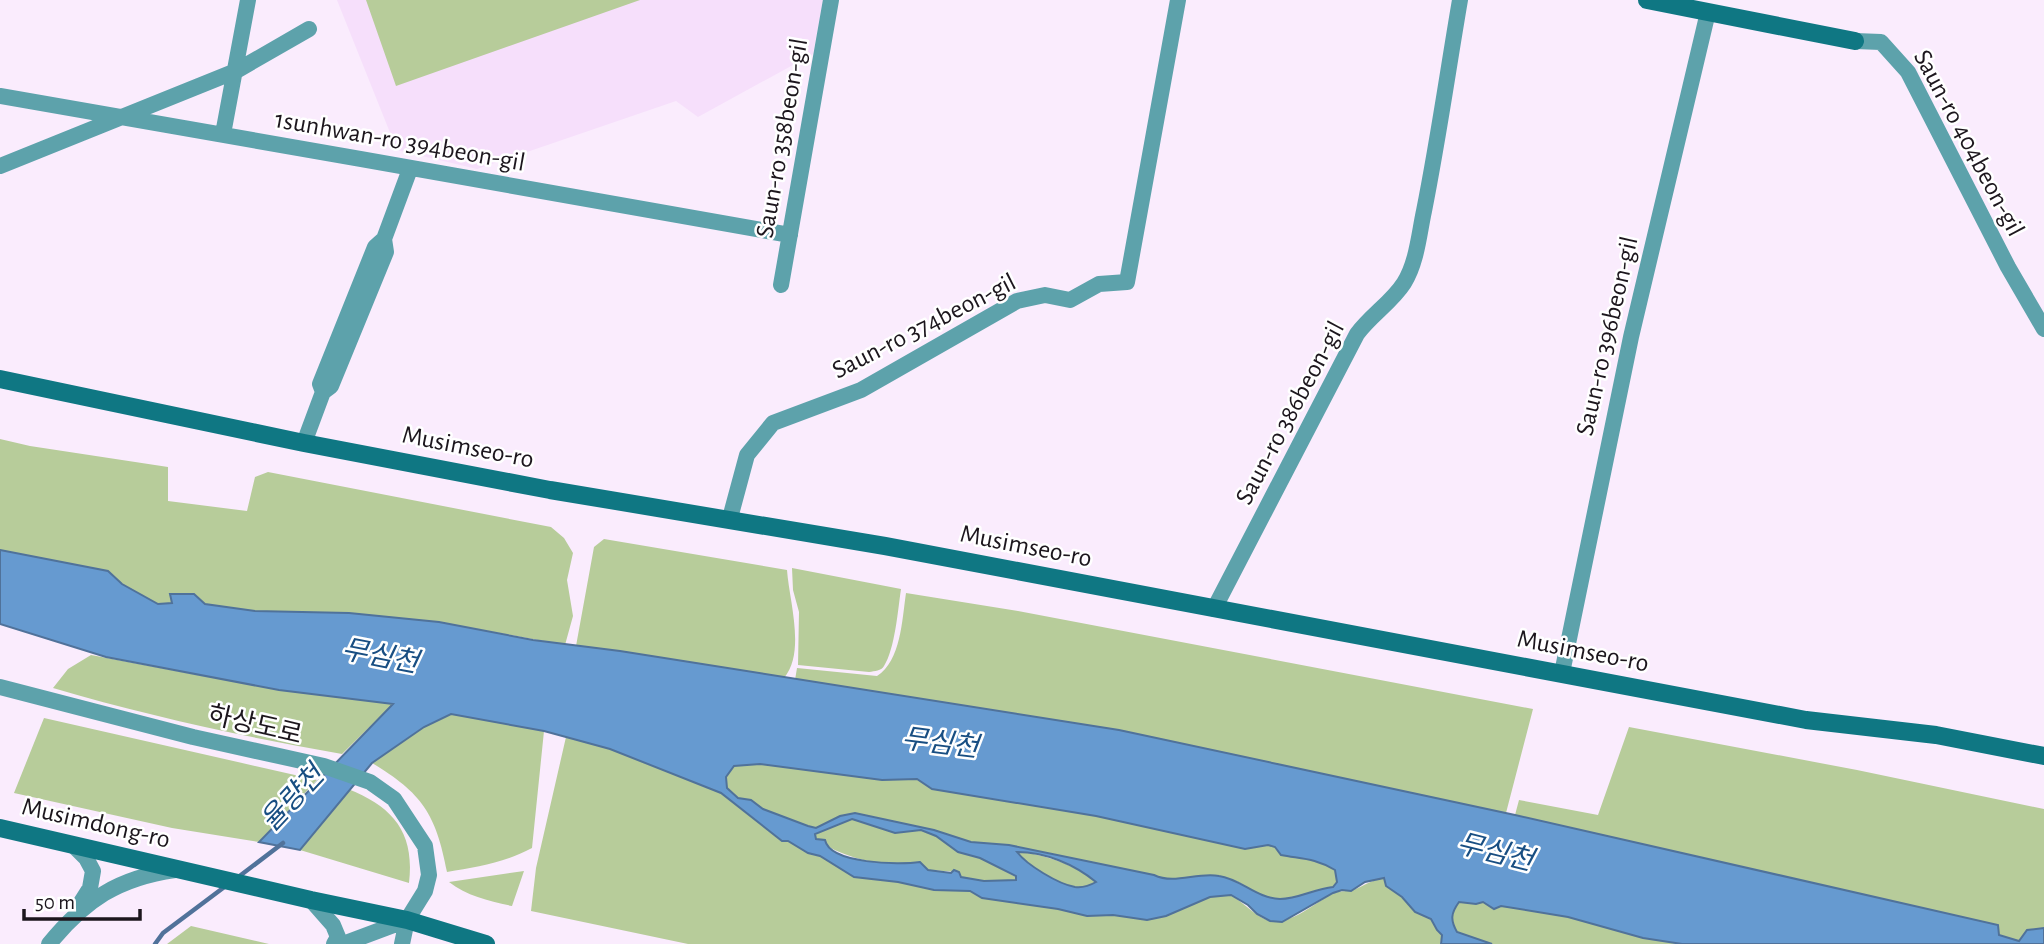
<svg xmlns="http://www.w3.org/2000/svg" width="2044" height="944" viewBox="0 0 2044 944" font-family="'Alegreya Sans','Noto Sans KR',sans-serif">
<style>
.built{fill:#f6dffb}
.green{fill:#b7cc9a}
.water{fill:#669ad0;stroke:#50729a;stroke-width:2;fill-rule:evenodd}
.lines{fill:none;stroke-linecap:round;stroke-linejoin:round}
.stream{stroke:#50729a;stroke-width:4.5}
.street{stroke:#5da2ab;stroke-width:16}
.secondary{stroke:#0f7783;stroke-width:18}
.labels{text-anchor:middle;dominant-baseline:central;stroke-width:5;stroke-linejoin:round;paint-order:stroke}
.street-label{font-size:26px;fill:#1c161d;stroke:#fff}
.water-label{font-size:28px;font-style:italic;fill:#184e82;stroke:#fff}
</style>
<rect width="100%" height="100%" fill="#faecfd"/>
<!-- built -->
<path class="built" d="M337 0H823L813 54 698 117 676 101 477 169 397 150Z"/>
<!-- green -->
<path class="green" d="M366 0H640L396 86Z
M0 439 30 446 168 467V501L247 511 255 477 268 472 551 527 564 538 573 553 567 580 573 616 565 645 439 622 349 613 255 611 205 604 194 594H170L172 603 158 604 122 584 108 571 0 550Z
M604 539 787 570C789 600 806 652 784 678L576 646 594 547Z
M792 568 901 589C898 609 895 649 884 666 881 671 875 671 869 672L798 665 799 612 793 590Z
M906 593 1018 611 1533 709 1506 813 1119 730 795 680 797 668 877 676C901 661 902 620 906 593Z
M91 655 279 690 393 704 342 754C245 737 148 716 53 688L68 669Z
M451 714 544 731 532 848C504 863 477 867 447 872 436 814 422 793 372 763L424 727Z
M44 718 317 780 259 842 172 828 14 793Z
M1629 727 1857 770 2044 809V928L2027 930 2019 941 1999 935 1998 925 1515 815 1519 800 1598 815Z
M566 737 610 749 721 793 782 841H788L808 853 820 856 854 877 898 882 934 890 970 891 982 898 1058 909 1087 916 1113 915 1147 920 1166 916 1210 897 1231 895C1243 902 1254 915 1267 920 1290 927 1314 903 1332 894 1340 890 1347 892 1353 890 1366 885 1369 881 1384 878 1386 886 1388 890 1396 891 1408 901 1414 914 1430 918L1437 930 1442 935 1440 944H688L531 911 536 868Z
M756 764 797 767 882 780 917 779 932 789 1096 816 1245 849 1268 845 1275 847 1281 855C1302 859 1315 858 1335 870L1337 882 1333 887C1314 889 1298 899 1280 899 1270 899 1258 895 1249 889 1244 886 1241 882 1235 881 1208 878 1179 887 1153 875L1009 845 971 842 915 826 895 823 855 813 816 828 808 826 763 809 751 800 738 798 727 788 726 777 734 766Z
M348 789C393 807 415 832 409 883L300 850Z
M852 819 895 833 921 830 936 836 958 852 980 858 1016 877V881H984L961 877 959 872 928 870 919 862C880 867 848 860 815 839V834Z
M1017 851C1047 856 1072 863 1097 882 1089 886 1083 889 1075 887 1057 884 1027 865 1017 851Z
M524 871 512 906C489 901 467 896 449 882Z
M1459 902 1476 904 1483 902 1494 909 1501 906 1568 917 1643 938 1682 944H1492L1457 932C1450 920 1451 913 1459 902Z
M191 926 269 944H167Z"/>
<!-- water -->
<path class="water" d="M0 550 108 571 122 584 158 604 172 603 170 594H194L205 604 255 611 349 613 439 622 533 640 620 651 1119 730 1515 815 1998 925 1999 935 2019 941 2027 930 2044 928V944H1682L1643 938 1568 917 1501 906 1494 909 1483 902 1476 904 1459 902C1451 913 1450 920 1457 932L1492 944H1441L1442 935 1437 930 1431 919 1415 912 1402 897 1386 886 1384 878 1365 882 1351 891 1342 890 1333 893 1282 922 1270 921 1257 914 1248 905 1231 895 1210 897 1166 916 1147 920 1113 915 1087 916 1058 909 982 898 970 891 934 890 898 882 854 877 820 856 808 853 788 841H782L721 793 610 749 544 731 451 714 424 727 372 763 300 850 259 842 393 704 279 690 106 657 0 624ZM760 764 882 780 917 779 932 789 1096 816 1245 849 1268 845 1275 847 1281 855C1302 859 1315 858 1335 870L1337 882 1333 887C1314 889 1298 899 1280 899 1256 898 1241 879 1219 876 1196 872 1175 885 1154 875L1009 845 971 842 934 830 855 813 840 816 816 828 808 826 763 809 751 800 738 798 727 788 726 777 734 766ZM852 819 895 833 921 830 936 836 958 852 980 858 1016 876V880L984 881 961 877 959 872 954 870 951 873 928 870 920 862C899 865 830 864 825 840L816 839 815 834ZM1017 852C1045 852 1074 864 1096 882 1089 886 1083 888 1075 887 1058 884 1027 865 1017 852Z"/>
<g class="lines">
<!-- stream -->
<path class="stream" d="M237 878 283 843
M155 944 163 933 227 885"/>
<!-- street -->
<path class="street" d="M1855 41 1881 42 1908 72 2008 267 2044 329
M0 96C264 140 526 190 790 235
M223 134 248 0
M0 166 236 71 309 29
M781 285 831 0
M323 392 320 384 375 247 384 239
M304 443 323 392 331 386 386 252 384 239 410 169
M730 518 747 455 773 423 861 390 1017 301 1045 295 1070 300 1099 284 1127 282 1178 0
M1214 609 1357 334C1371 315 1392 302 1404 283 1417 262 1419 234 1424 211 1438 141 1448 70 1460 0
M1562 673 1631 337 1708 12
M0 687 193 737 324 766 370 782 394 799 425 846 429 875 425 891 407 920 343 944
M73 845 86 858 93 871 90 888 78 907
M311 900 333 925 338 937 334 944
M49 944C85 900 118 878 175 870
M402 944 407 920"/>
<!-- secondary -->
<path class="secondary" d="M1647 0 1855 41
M0 379 304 443 550 490 885 546 1806 720 1936 735 2044 756
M0 828 311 900 407 920 486 944"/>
</g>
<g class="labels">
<!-- street labels -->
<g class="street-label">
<text transform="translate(782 138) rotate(-80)">Saun-ro 358beon-gil</text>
<text transform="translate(400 141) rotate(10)">1sunhwan-ro 394beon-gil</text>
<text transform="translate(1969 143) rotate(62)">Saun-ro 404beon-gil</text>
<text transform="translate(924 326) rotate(-27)">Saun-ro 374beon-gil</text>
<text transform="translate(1607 336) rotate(-77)">Saun-ro 396beon-gil</text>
<text transform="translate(1290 413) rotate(-62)">Saun-ro 386beon-gil</text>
<text transform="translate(468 447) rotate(11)">Musimseo-ro</text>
<text transform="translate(1026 546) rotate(11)">Musimseo-ro</text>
<text transform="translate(1583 651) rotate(11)">Musimseo-ro</text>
<text transform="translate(255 725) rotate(13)">하상도로</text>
<text transform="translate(96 823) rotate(13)">Musimdong-ro</text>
</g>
<!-- water labels -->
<g class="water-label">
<text transform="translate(380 657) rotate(11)">무심천</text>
<text transform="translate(940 744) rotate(7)">무심천</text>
<text transform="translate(293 799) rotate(-47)">율량천</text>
<text transform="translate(1495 853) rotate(14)">무심천</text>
</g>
</g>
<!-- scale -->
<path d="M24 909v10h116v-10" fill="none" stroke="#1c161d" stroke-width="3.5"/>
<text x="35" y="909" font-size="21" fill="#1c161d" stroke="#ffffff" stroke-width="5" paint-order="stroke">50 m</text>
</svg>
